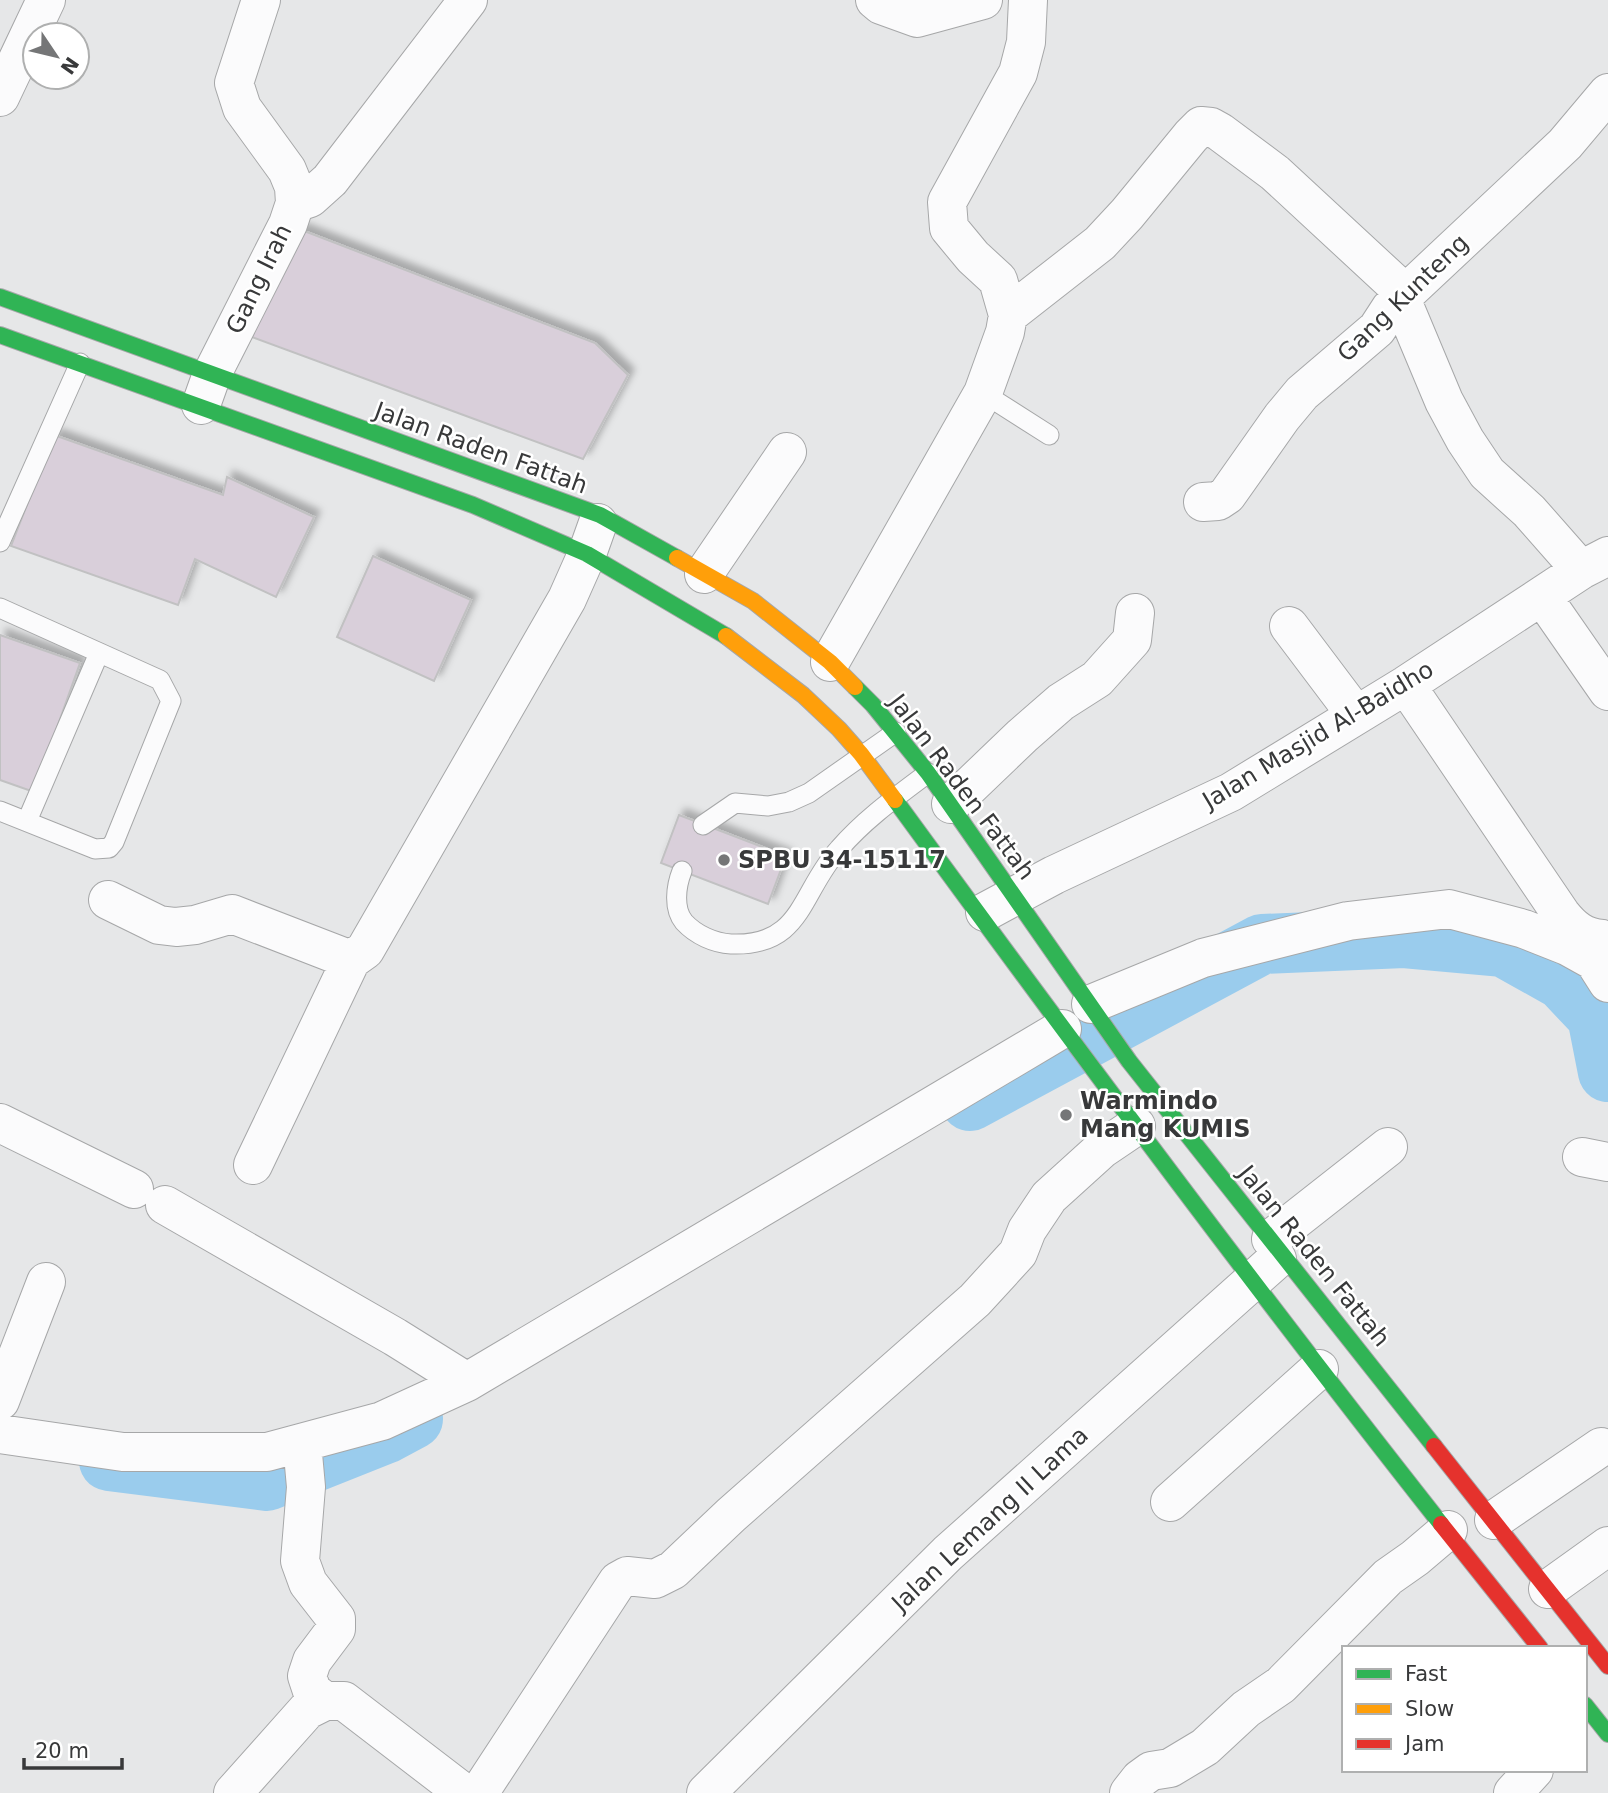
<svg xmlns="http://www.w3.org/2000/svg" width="1608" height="1793" viewBox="0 0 1608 1793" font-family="'DejaVu Sans',sans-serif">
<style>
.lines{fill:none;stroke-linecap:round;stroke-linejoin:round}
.river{stroke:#9acced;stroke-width:60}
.building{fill:#d9cfda;stroke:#c1c1c2;stroke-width:2;filter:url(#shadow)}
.lane-casing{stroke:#a6a7a8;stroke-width:21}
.street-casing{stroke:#a6a7a8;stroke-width:40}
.fast-casing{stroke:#a6a7a8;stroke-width:18}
.slow-casing{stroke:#a6a7a8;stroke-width:18}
.jam-casing{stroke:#a6a7a8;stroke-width:18}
.lane{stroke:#fbfbfc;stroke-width:19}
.street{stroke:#fbfbfc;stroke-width:38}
.fast{stroke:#30b455;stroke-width:16}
.slow{stroke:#ff9f0a;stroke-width:16}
.jam{stroke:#e5322d;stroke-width:16}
.poi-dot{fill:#757677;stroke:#fff;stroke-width:2.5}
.labels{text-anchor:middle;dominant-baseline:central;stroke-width:5;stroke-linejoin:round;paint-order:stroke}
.street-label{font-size:24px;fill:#38393a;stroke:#fff}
.poi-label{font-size:24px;font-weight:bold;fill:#38393a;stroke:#fff;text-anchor:start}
</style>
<defs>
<filter id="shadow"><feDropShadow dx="6" dy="-6" stdDeviation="3.5" flood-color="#0004"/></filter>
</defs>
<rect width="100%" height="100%" fill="#e6e7e8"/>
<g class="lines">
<!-- river -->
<path class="river" d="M970 1101 1262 944 1404 938 1504 947 1563 980 1597 1016 1608 1072
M109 1461 267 1481 385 1434 413 1419"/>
</g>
<!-- building -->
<path class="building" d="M299 229 595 343 628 375 583 459 249 336Z
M54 435 223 495 227 477 314 517 276 597 195 559 178 605 11 546Z
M373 556 471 600 434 681 337 637Z
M0 635 80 663 34 792 0 780Z
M679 815 786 856 768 904 661 863Z"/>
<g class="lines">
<defs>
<path id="lane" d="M983 393 1049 435
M0 542 80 363
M0 608 160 680 171 701 114 842 109 848 95 849 0 811
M27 821 99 653
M703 825 735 803 768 806 789 802 809 793 896 732
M682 871C676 886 673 909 684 922 696 935 714 943 731 944 803 947 800 892 839 849 865 819 896 797 928 773"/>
<path id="street" d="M875 0 881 5 917 18 983 0
M0 97 46 0
M295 203 310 198 330 180 468 0
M1008 315 1100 243 1127 214 1191 136 1201 126 1211 127 1220 132 1275 173 1395 284 1444 401 1465 440 1487 473 1529 511 1581 570
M201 405 212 374 288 224 295 203 294 187 287 170 242 108 234 83 261 0
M1203 502 1218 501 1227 495 1282 417 1302 393 1377 329 1390 309 1402 297 1565 144 1608 93
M704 574 787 452
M1542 596 1608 691
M1289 626 1356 715
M830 662 983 393 1005 332 1008 315 998 280 973 257 949 228 947 202 1018 73 1026 42 1028 0
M1406 685 1561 914C1573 929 1583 937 1602 939
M951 804 1022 736 1061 702 1097 679 1132 640 1135 613
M108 900 159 925 176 927 195 925 232 914 351 960 365 950 567 599 587 554 598 523
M985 912 1054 875 1231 792 1406 685 1581 570 1608 556
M1091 1004 1203 958 1348 921 1449 909 1524 929 1567 946 1594 961 1608 983
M0 1123 134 1189
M1582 1157 1608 1162
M253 1165 351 960
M165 1205 395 1337 467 1382
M1271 1239 1388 1147
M0 1401 46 1282
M0 1434 123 1452H267L382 1421 467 1382 1062 1029
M302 1443 306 1487 300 1561 308 1583 336 1619V1629L312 1661 307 1676 312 1691 325 1701
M1170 1502 1319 1369
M1494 1520 1601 1447
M1548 1589 1608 1546
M233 1793 307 1710 325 1701H344L464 1793
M479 1793 618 1581 627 1576 655 1579 673 1570 731 1515 975 1300 1018 1253 1027 1230 1049 1197 1102 1149 1136 1126
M706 1793 948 1553 1277 1259
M1129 1793 1140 1779 1151 1771 1170 1768 1205 1747 1246 1709 1281 1685 1388 1577 1415 1558 1448 1530
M1513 1793 1534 1770"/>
<path id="fast" d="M0 297 600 515 677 558
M0 335 473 505 587 554 726 636
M855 687 873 705 928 773 1129 1061 1434 1446
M895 800C1073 1044 1254 1287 1441 1524
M1585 1705 1608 1734"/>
<path id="slow" d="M677 558 753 601 830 662 855 687
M726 636 803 695 839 729 861 754 895 800"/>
<path id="jam" d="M1434 1446 1608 1666
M1441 1524 1540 1648"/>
</defs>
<!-- lane casing -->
<use href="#lane" class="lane-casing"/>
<!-- street casing -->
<use href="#street" class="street-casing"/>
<!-- fast casing -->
<use href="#fast" class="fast-casing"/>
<!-- slow casing -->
<use href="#slow" class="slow-casing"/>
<!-- jam casing -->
<use href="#jam" class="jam-casing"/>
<!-- lane -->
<use href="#lane" class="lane"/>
<!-- street -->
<use href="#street" class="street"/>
<!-- fast -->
<use href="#fast" class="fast"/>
<!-- slow -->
<use href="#slow" class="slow"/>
<!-- jam -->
<use href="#jam" class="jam"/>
</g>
<!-- markers -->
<g class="poi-dot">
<circle cx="724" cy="860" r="7"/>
<circle cx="1066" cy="1115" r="7"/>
</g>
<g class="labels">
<!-- street labels -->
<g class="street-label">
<text transform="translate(259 279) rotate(-64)">Gang Irah</text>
<text transform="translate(1403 298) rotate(-44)">Gang Kunteng</text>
<text transform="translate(481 448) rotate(20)">Jalan Raden Fattah</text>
<text transform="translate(1318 735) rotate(-31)">Jalan Masjid Al-Baidho</text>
<text transform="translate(962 787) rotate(53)">Jalan Raden Fattah</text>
<text transform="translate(1314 1256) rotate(51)">Jalan Raden Fattah</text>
<text transform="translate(990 1519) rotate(-43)">Jalan Lemang II Lama</text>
</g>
<!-- poi labels -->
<g class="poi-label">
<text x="738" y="860">SPBU 34-15117</text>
<text x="1080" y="1101">Warmindo<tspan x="1080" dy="28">Mang KUMIS</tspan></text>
</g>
</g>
<!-- legend -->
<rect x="1342" y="1646" width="245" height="126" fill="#ffffff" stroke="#afb0b0" stroke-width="2"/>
<rect x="1356" y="1669" width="35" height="10" fill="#30b455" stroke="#afb0b0" stroke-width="2"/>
<text x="1405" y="1681" font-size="21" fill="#38393a">Fast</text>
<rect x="1356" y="1704" width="35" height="10" fill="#ff9f0a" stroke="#afb0b0" stroke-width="2"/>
<text x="1405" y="1716" font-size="21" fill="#38393a">Slow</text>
<rect x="1356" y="1739" width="35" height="10" fill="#e5322d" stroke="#afb0b0" stroke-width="2"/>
<text x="1405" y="1751" font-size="21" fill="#38393a">Jam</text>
<!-- north arrow -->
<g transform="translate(56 56) rotate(125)"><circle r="33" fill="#ffffff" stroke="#afb0b0" stroke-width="2"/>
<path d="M0-5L12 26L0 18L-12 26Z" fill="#757677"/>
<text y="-10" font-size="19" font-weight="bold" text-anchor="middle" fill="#38393a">N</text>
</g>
<!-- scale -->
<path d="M24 1758v10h98v-10" fill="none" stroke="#38393a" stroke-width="3.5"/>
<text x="35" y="1758" font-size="21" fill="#38393a" stroke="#ffffff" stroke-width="5" paint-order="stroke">20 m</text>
</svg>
